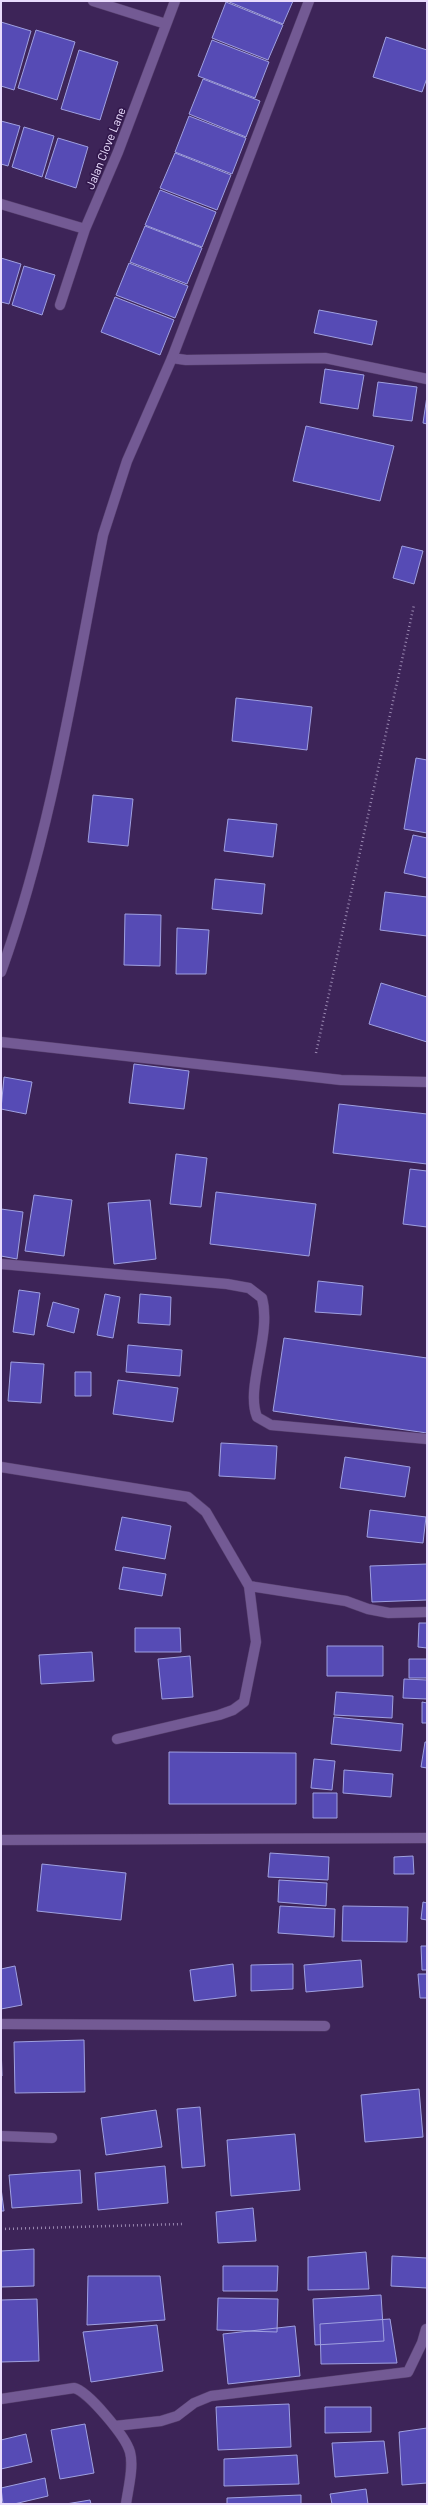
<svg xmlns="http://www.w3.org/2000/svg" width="428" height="2505" viewBox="0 0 428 2505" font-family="Barlow,sans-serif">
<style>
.building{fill:#564bb5;stroke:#9fa0e0}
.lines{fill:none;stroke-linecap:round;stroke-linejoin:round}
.service-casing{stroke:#57406e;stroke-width:11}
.minor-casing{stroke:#57406e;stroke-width:11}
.path{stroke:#9987b0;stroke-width:2.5;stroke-dasharray:1 3;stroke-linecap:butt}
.service{stroke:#735a94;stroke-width:10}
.minor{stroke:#735a94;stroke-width:10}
.labels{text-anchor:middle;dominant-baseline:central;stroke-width:3.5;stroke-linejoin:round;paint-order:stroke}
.street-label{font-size:12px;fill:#e9dcfd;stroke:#33194d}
</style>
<rect width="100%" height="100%" fill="#3d2458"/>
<!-- building -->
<path class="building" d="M227 1H293L283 24Z
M226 2 283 25 268 60 212 38Z
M1 22 31 31 14 90 1 86Z
M36 30 75 42 57 100 18 88Z
M386 37 427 50V78L422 92 373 77Z
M212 40 269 62 255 98 198 76Z
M79 50 118 62 100 120 61 109Z
M203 79 260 101 246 137 189 114Z
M189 116 246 138 232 174 175 152Z
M1 121 20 126 8 166 1 164Z
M24 127 54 136 42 177 12 167Z
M58 138 88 147 76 188 45 178Z
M175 153 231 175 217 210 160 188Z
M160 190 216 212 202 247 145 225Z
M145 226 202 248 187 284 130 262Z
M1 258 21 264 9 304 1 302Z
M129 263 188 286 175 318 116 295Z
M24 266 55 275 42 315 12 305Z
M115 297 174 320 160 355 101 332Z
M319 310 377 321 372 345 314 333Z
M325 369 364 375 358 409 320 403Z
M378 382 417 387 412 421 373 416Z
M427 396V424L423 423Z
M306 426 394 446 380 501 293 481Z
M402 546 423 551 414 584 393 578Z
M236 698 312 707 307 750 232 741Z
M416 758 427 760V833L404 829Z
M93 795 133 799 128 846 88 842Z
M228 819 277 824 273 857 224 851Z
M413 835 427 838V878L404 873Z
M215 879 265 884 262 914 212 909Z
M385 892 427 897V936L380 930Z
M125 914 161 915 160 966 124 965Z
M177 928 209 930 206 974H176Z
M381 983 427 997V1042L369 1024Z
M134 1064 189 1071 184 1109 129 1103Z
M4 1077 32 1082 26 1114 1 1109Z
M339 1104 427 1114V1164L333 1153Z
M176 1154 207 1158 201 1207 170 1204Z
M410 1169 427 1171V1227L403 1224Z
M216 1192 316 1204 309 1256 210 1244Z
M34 1195 72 1200 64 1256 25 1251Z
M150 1200 156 1259 114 1264 108 1203Z
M1 1209 23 1212 17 1259 1 1256Z
M318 1281 363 1286 361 1315 315 1312Z
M19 1290 40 1293 34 1335 13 1332Z
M105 1294 120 1297 113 1338 97 1335Z
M140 1294 171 1297 170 1325 138 1323Z
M53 1302 79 1309 74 1333 47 1326Z
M284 1338 427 1358V1433L273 1411Z
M128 1345 182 1350 180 1376 126 1372Z
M11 1362 44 1364 41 1403 8 1401Z
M75 1372H91V1396H75Z
M118 1380 178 1388 173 1422 113 1414Z
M221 1443 277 1446 275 1479 219 1476Z
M345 1457 410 1467 405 1497 340 1488Z
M370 1510 426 1517 423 1543 367 1537Z
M122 1517 171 1526 165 1559 115 1550Z
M427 1564V1600L372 1602 370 1566Z
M123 1567 166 1574 162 1596 119 1589Z
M419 1623H427V1648L418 1647Z
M135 1628H180L181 1652H135Z
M327 1646H383V1676H327Z
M92 1652 94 1681 41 1684 39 1655Z
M190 1656 193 1697 162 1699 158 1659Z
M409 1659H427V1678H409Z
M404 1679 427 1680V1699L403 1698Z
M336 1692 393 1696 392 1718 334 1715Z
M422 1702 427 1703V1723H422Z
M334 1717 403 1724 401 1751 331 1744Z
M425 1742H427V1768L421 1767Z
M169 1752 296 1753V1804H169Z
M314 1759 335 1761 332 1790 311 1788Z
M344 1770 393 1774 391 1797 343 1793Z
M313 1793H337V1818H313Z
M270 1853 329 1857 328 1880 268 1877Z
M413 1856 414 1874H394V1857Z
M42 1864 126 1873 121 1920 37 1911Z
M279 1880 327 1883 326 1906 278 1902Z
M423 1902 427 1903V1920L421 1919Z
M280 1906 335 1909 334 1937 278 1933Z
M343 1906 408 1907 407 1942 342 1941Z
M421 1946H427V1970H422Z
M361 1960 363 1987 306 1992 304 1965Z
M233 1964 236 1996 194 2001 190 1970Z
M293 1964V1989L251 1991V1965Z
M15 1966 22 2005 1 2009V1969Z
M418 1974H427V1998H420Z
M84 2040 85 2092 15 2093 14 2042Z
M1 2044 2 2076H1Z
M419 2089 423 2137 365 2142 361 2095Z
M200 2107 205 2166 182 2168 177 2109Z
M156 2110 162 2147 106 2155 101 2118Z
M295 2134 300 2190 231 2196 227 2140Z
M165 2166 168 2203 98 2210 95 2173Z
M80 2170 82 2203 12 2208 9 2175Z
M1 2188 4 2211H1Z
M253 2208 256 2241 218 2243 216 2212Z
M34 2249V2286L1 2287V2251Z
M366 2252 369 2289 308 2290V2257Z
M392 2256 427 2258V2288L391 2286Z
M223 2266H278L277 2291H223Z
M88 2276H160L165 2320 87 2325Z
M381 2295 384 2341 315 2345 313 2299Z
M218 2298 278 2299 277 2332 217 2330Z
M37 2299 39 2361 1 2362V2300Z
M390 2319 397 2363 321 2364 320 2324Z
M157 2325 163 2371 91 2382 83 2332Z
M295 2326 300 2376 228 2384 223 2334Z
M289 2404 291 2447 218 2450 216 2407Z
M325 2407H371V2432L325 2433Z
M85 2424 94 2473 60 2479 51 2430Z
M427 2428V2483L402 2485 399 2432Z
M26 2434 32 2462 1 2469V2440Z
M384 2441 388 2473 335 2477 332 2443Z
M297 2455 299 2484 224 2486V2459Z
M45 2478 48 2496 14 2504H3L1 2488Z
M366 2489 368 2504H332L330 2494Z
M301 2495V2504H227V2498Z
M90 2500 91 2504H66Z"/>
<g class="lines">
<defs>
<path id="service" d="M172 358 186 360 325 358 427 379"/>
<path id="minor" d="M93 1 166 24
M1 204 85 229
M60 305 85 229 118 152 175 1
M1 972C52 830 74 682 103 535L127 461 172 358 309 1
M1 1042 341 1080 427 1082
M1 1264 227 1284 249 1288 262 1298C272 1335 245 1387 257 1417L271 1425 427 1439
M1 1467 188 1497 206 1512 249 1586 256 1642 244 1702 233 1710 219 1715 117 1739
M249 1586 346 1601 368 1609 389 1613 427 1612
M1 1840 427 1838
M1 2024 325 2026
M1 2136 52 2138
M1 2399 74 2388C88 2391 126 2437 130 2452 134 2467 128 2489 126 2504
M115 2426 161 2421 177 2416 194 2403 211 2396 408 2372 422 2343 426 2329"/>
</defs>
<!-- service casing -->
<use href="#service" class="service-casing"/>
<!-- minor casing -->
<use href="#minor" class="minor-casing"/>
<!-- path -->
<path class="path" d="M316 1053 414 605
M1 2229 183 2224"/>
<!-- service -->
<use href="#service" class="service"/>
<!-- minor -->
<use href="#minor" class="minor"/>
</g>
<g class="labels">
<!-- street labels -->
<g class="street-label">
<text transform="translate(105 148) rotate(-68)">Jalan Clove Lane</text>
</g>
</g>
<!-- border -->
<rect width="428" height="2505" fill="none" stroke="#e9dcfd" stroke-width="4"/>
</svg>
